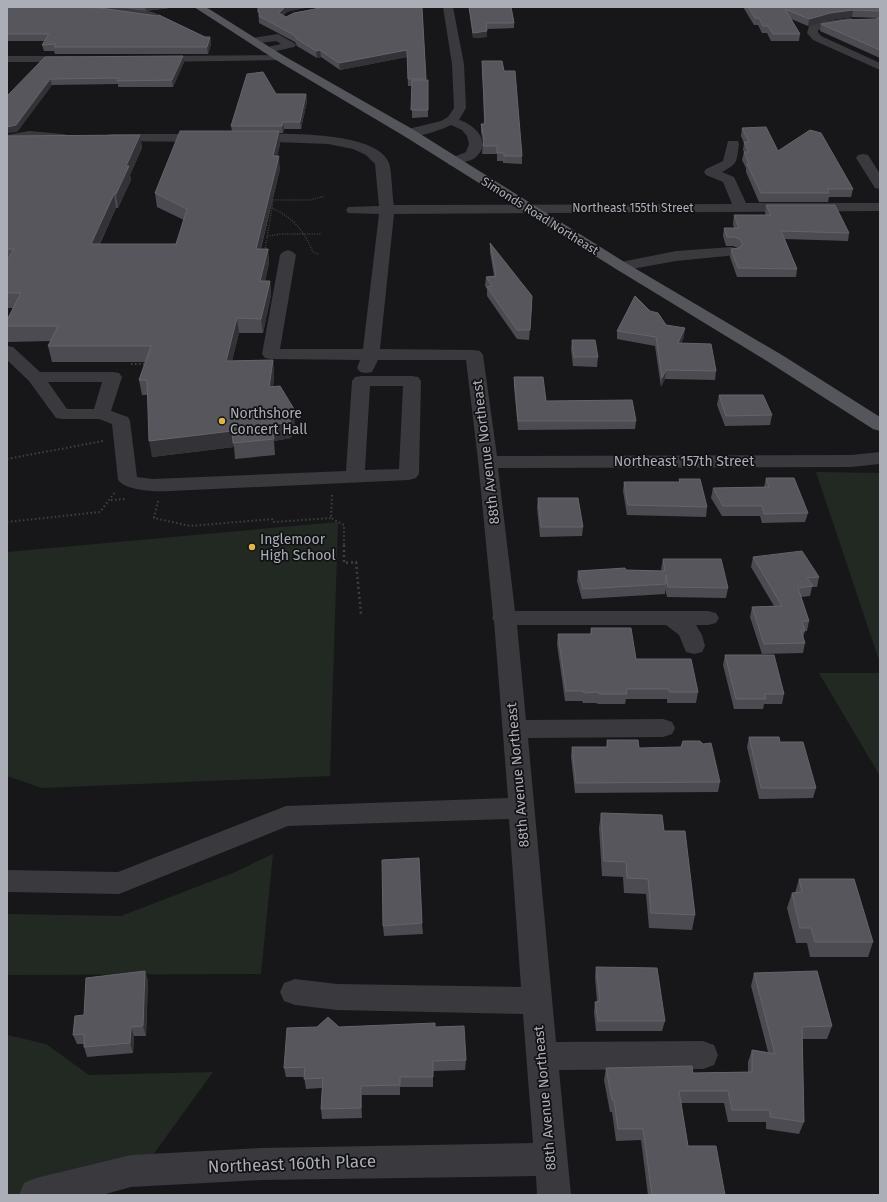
<svg xmlns="http://www.w3.org/2000/svg" width="887" height="1202" viewBox="0 0 887 1202" font-family="'Fira Sans',sans-serif">
<style>
.green{fill:#222923}
.lines{fill:none;stroke-linecap:round;stroke-linejoin:round}
.path-far2{stroke:#3f4045;stroke-width:1.5;stroke-dasharray:1 1.5;stroke-linecap:butt}
.path-far1{stroke:#3f4045;stroke-width:2;stroke-dasharray:1.5 2.5;stroke-linecap:butt}
.path{stroke:#3f4045;stroke-width:2.5;stroke-dasharray:2 3;stroke-linecap:butt}
.minor{fill:#39393e;fill-rule:evenodd}
.major{fill:#55565c;fill-rule:evenodd}
.wall{fill:#4c4b51}
.shaded-wall{fill:#333236}
.building{fill:#56565c;stroke:#64646a}
.poi-dot{fill:#dfb64a;stroke:#121214;stroke-width:1.5}
.labels{text-anchor:middle;dominant-baseline:central;stroke-width:3.5;stroke-linejoin:round;paint-order:stroke}
.far-street-label{font-size:12px;fill:#abaeb7;stroke:#121214}
.poi-label{font-size:14px;fill:#abaeb7;stroke:#121214;text-anchor:start}
.street-label{font-size:14px;fill:#abaeb7;stroke:#121214}
.near-street-label{font-size:17px;fill:#abaeb7;stroke:#121214}
</style>
<rect width="100%" height="100%" fill="#171719"/>
<!-- green -->
<path class="green" d="M816 472 880 473V663Z
M338 522 330 776 42 788 7 776V552Z
M819 673H880V776Z
M273 854 261 974 7 975V914L121 916 233 873Z
M7 1035 46 1044 89 1075 213 1072 142 1170 36 1195H7Z"/>
<g class="lines">
<!-- path-far2 -->
<path class="path-far2" d="M267 236 282 234H322
M269 250 265 249 272 208
M318 254 313 252C303 229 294 219 272 208L273 200H310L325 196"/>
<!-- path-far1 -->
<path class="path-far1" d="M131 364H148
M7 459 103 441
M332 495 331 518 344 525V546
M111 500 126 499
M158 501 154 518 190 526 273 519 274 522 331 518
M7 522 100 512 115 492"/>
<!-- path -->
<path class="path" d="M344 545V563L356 562 361 614"/>
<!-- minor -->
<path class="minor" d="M105 7C119 8 155 8 163 18L158 21 145 17 100 12 99 10 100 8Z
M443 7H453L464 64 466 108 459 120C474 124 493 142 476 157 473 160 468 161 464 162 459 165 455 166 449 165L447 162 449 159 466 152 469 144 467 136 462 130 451 125C441 130 416 139 404 136L403 133 404 130 441 121 448 117 454 108 452 64Z
M850 18 854 19 855 21 854 23 827 27 818 30V32L821 36 880 63V70L813 40 807 33 809 26 825 21Z
M278 34 294 43 296 45 294 47 267 53 263 52 261 50 263 48 281 44 276 41 253 44 248 41 253 38Z
M280 55 284 56 286 58 284 60 153 62 149 61 147 59 149 57 153 56Z
M7 56H73L77 57 79 59 77 61 73 62H7Z
M29 131 63 134 68 135 69 138 68 141 63 142 29 139 7 143V135Z
M112 134H207L212 135 213 138 212 141 207 142 107 141 106 138 107 135Z
M250 134C279 134 376 130 389 163 392 172 392 195 394 205L732 204 723 182 706 175 704 172 706 169 723 161 728 141H738L739 144C736 162 739 163 722 172L734 177 746 203H880V211L394 214 380 349 474 350 480 351 483 355 497 456 851 455 880 452V464L851 467 498 468 515 611H708L716 613 719 618 716 623 708 625H696L702 635 705 646 702 652 694 654 686 652 679 635 666 625H517L526 720 663 719 672 722 675 728 672 734 663 737 528 738 556 1042 703 1041 714 1045 718 1055 714 1065 703 1069 559 1070 571 1195H537L536 1176 261 1180 131 1187 102 1195H19L24 1183 36 1178 131 1155 261 1148 533 1143 523 1014 337 1010 295 1005 284 1001 280 992 284 983 295 979 337 984 521 987 509 819 288 826 119 894 7 892V870L118 872 286 806 508 798 494 621 492 618 493 616 478 460 466 360H378L372 372 366 373 360 372 357 368 360 360 271 359 265 358 262 354 280 255 283 252 288 250 293 252 296 255 280 349H363L379 214 348 213 346 210 348 207 379 206 375 164 366 155 353 149 328 144 245 141 244 138 245 135Z
M863 154 868 155 880 174V189L875 188 856 158 858 155Z
M732 247 737 249 740 252 737 255 676 261 621 271 616 269 613 266 616 263 676 251Z
M7 346 13 347 40 372H113L119 373 122 377 111 411 128 417 130 421 137 477 152 479 346 471 352 381 355 377 361 376H412L418 377 421 381 419 474 416 478 409 480 170 491C157 492 126 491 118 480L112 424 99 419H62L56 418 29 381 7 360ZM48 382H102L94 409H67ZM370 386H403L399 469 365 470Z"/>
<!-- major -->
<path class="major" d="M194 7H206L284 56 414 130 626 263 782 355 880 417V431L873 429 770 363 616 269 404 136 276 60Z"/>
</g>
<!-- wall -->
<path class="wall" d="M7 7 205 37H210L211 44 208 54H55L54 51H44L42 45 45 41H7Z
M113 7H177L146 11Z
M258 7 287 12 283 15 286 17 422 11 426 80H428V117L412 118V86H408L407 57 340 70 321 57 317 58 297 46 295 42 259 23Z
M469 7H511L514 23V28L487 29V37L473 38Z
M743 7H880V58L820 31 821 24 876 19 878 18 852 17 829 20 808 26 791 19 800 34 799 41H771L767 33H762L758 25H754Z
M45 57 184 62 173 87H118V84L52 85 17 132Z
M482 61 522 156V164L503 163V161H497V154H482L483 142 481 132V124H484V122Z
M276 94H306L307 101 301 129H284L283 133H279L280 144 277 156 280 169 261 249H268L269 263 265 281H270L271 295 263 333H239L232 361 273 360 274 375 273 387 295 425 291 438 274 441 275 455 235 459 234 447 152 457 148 395H142L139 380 145 362H52L48 346 51 341 8 342 7 339V320L13 308H7V136L140 135 142 148 130 175 131 180 118 208H116L100 244H176L184 220 157 207 155 193 232 131 231 126Z
M742 128 778 151 853 189 851 197H829L828 202H759L746 172V168L742 160 744 152 743 150 744 143 741 136Z
M766 205 849 233 848 241 785 239 797 269 796 277H737L730 257 731 249 738 248 733 246H726L723 236 724 228H734L733 224 734 215H766L765 213Z
M490 243 532 305 529 340 517 339 487 296V289L485 286 486 277 494 276 490 252Z
M666 325 684 337 681 343 716 371 715 380 665 379 661 387 655 346 617 339V331Z
M572 340 598 357 597 367 573 366 571 349Z
M514 377 546 401 636 421 635 429 518 430 514 386Z
M719 395 772 415 770 425 725 426 717 405Z
M766 478 808 513 805 522 762 523 760 516H722L711 498 713 488 764 487Z
M679 479 707 507 706 517 627 515 623 491 624 482H679Z
M538 498 583 527 582 536 540 537 537 508Z
M753 557 819 577 817 587H812L810 596 801 597 809 621 807 631H805L803 638 805 643 803 653 762 654 750 617 752 607 774 606 751 567Z
M663 559 728 588 726 598 667 597 665 589V594L582 599 577 581 578 571 626 570 662 571 661 569Z
M591 628 636 659 698 692 696 703H667V699H626L625 704H598L596 703H583L582 701H565L557 644 558 634H590Z
M725 655 784 694 782 704H764L763 709H734L723 665Z
M749 737 780 742 816 788 813 798 759 799 747 747Z
M607 740 639 748 720 782 718 792 575 793 571 757 572 747H606Z
M601 813 664 831 695 915 692 930 649 928 646 894 624 893 623 877 602 876 599 828Z
M799 879 873 942 868 957H810L807 943H796L787 908 792 893H795Z
M422 923 423 934 384 936 383 926Z
M596 967 665 1021 662 1031H596L594 1012 595 1002H597L595 977Z
M145 971 148 981 146 1036H134L133 1053 87 1057 84 1047V1044H77L73 1035 84 1015Z
M754 973 832 1026 827 1039H802L804 1122 799 1134 766 1129V1122H728L724 1103H681L688 1146 725 1195H648L641 1140 616 1141 612 1112H610L604 1080 606 1068 693 1073 748 1072V1062L752 1050 768 1052 751 986Z
M339 1027H435L466 1060 465 1070 433 1071V1087H400V1095H362V1118L322 1119 321 1109 322 1088 306 1089 304 1077H286L284 1068Z"/>
<!-- shaded-wall -->
<path class="shaded-wall" d="M145 7H177L146 11Z
M285 7H310L287 12 280 19 279 13Z
M853 10 852 17 829 20 808 26 809 19 830 13Z
M487 31V37L473 38V33Z
M210 37 211 44 208 54 207 47Z
M320 50 321 57 317 58 316 51Z
M407 50V57L340 70 339 63Z
M183 56 184 62 173 87 172 80Z
M50 79 52 85 17 132 7 133V127Z
M306 94 307 101 301 129 300 122Z
M283 122 284 129 283 133 282 126Z
M279 131 280 144 274 169 273 156Z
M140 135 142 148 130 175 131 180 118 208 116 194 126 166Z
M279 156 280 169 257 263 256 249Z
M114 194 116 208 93 258 91 244Z
M268 249 269 263 262 295 260 281Z
M270 281 271 295 263 333 261 319Z
M237 318 239 333 228 376 226 361Z
M685 328 684 337 677 352 678 343Z
M273 360 274 375 271 403 269 387Z
M666 370 665 379 661 387 662 378Z
M294 409 295 425 291 438 274 441 271 425Z
M232 431 234 447 152 457 149 441Z
M145 971 148 981 146 1036 143 1026Z
M131 1027 134 1036 133 1053 130 1043Z
M361 1086 362 1095V1118L361 1108Z"/>
<!-- building -->
<path class="building" d="M7 7H71L100 8 157 16 159 15 205 37H210L207 47H54L56 44 42 45 49 34H7Z
M258 7H285L279 13 286 17 294 13 325 7H422L426 79H408L407 50 339 63 320 50 316 51 297 39 294 35 259 16 260 13 258 12Z
M469 7H511L514 23H486L487 31 473 33Z
M748 7H880V11L853 10 830 13 809 19 785 9 800 34H773L768 26H763L759 18H755Z
M880 17V50L821 24 845 20 876 19Z
M183 56 172 80 117 81 119 78 50 79 16 125 7 127V96L45 57Z
M482 61H502L504 71H515L522 156H504V153H497V146H483L484 138 481 124H484L485 120Z
M263 72 276 94H306L300 122H283L282 126H231L247 74Z
M412 80H428V110H411Z
M766 127 778 151 810 130 821 133 853 189H827L829 193H761L747 164H749L744 152H749L744 142H749L742 128Z
M180 131H279L273 156H279L256 249H268L260 281H270L268 290 261 319 237 318 226 361 273 360 269 387 280 386 294 409 290 422 271 425 274 439 233 443 232 431 149 441 147 380H139L151 346H48L58 326H7V320L21 293H7V261L14 249H7V136L140 135 126 166H129L116 194H114L91 244H176L187 209 155 193Z
M766 205H835L849 233 781 231 797 269 738 268 731 249 739 248 743 244 739 239 734 237H727L724 228H739L734 215H771Z
M490 243 532 296 530 330H517L487 287 492 286 486 277 496 276Z
M635 296 650 311 658 313 666 325 685 328 678 343 711 344 716 371 666 370 662 378 656 337 617 331Z
M572 340H595L598 357H574Z
M514 377H543L546 401 632 400 636 421H518Z
M719 395H763L772 415 726 416Z
M766 478H794L808 513 764 514 762 506H723L713 488 769 487Z
M679 479H700L707 507 628 505 624 482H680Z
M538 498H578L583 527H541Z
M802 551 819 577 807 578 813 586 798 588 809 621H802L805 631H801L805 643 764 644 752 607 782 606 753 557Z
M663 559H721L728 588 668 587 666 575V584L583 589 578 571 625 568 626 570 665 571Z
M591 628H631L636 659H691L698 692H669V689H626L627 694H600L597 692 584 693 583 691H566L558 634H592Z
M725 655H774L784 694H765L766 699H736Z
M749 737H779L780 742H803L816 788H761Z
M607 740H638L639 748 681 747 683 741H700L703 744 711 743 720 782 576 783 572 747H608Z
M601 813 662 815 664 831H685L695 915 651 913 648 879 627 878 626 862 604 861Z
M419 858 422 923 383 926 382 860Z
M799 879H854L873 942H815L811 928H800L792 893 802 892Z
M596 967 657 968 665 1021H598L595 1002 600 1001Z
M145 971 143 1026 131 1027 130 1043 84 1047V1034L73 1035 75 1016 84 1015 86 978Z
M817 971 832 1026 802 1027 804 1122 770 1117V1110H732L728 1091H679L688 1146H716L725 1195H652L643 1129H618L614 1100H612L606 1068 692 1066 693 1073 752 1072V1050L775 1054 754 973Z
M328 1017 339 1027 435 1023V1027L464 1026 466 1060 433 1061V1077H400V1085L361 1086V1108L321 1109 323 1078 304 1079 305 1067 284 1068 287 1028 317 1027Z"/>
<!-- markers -->
<g class="poi-dot">
<circle cx="222" cy="421" r="4"/>
<circle cx="252" cy="547" r="4"/>
</g>
<g class="labels">
<!-- far-street labels -->
<g class="far-street-label">
<text x="633" y="208">Northeast 155th Street</text>
<text transform="translate(540 216) rotate(32)">Simonds Road Northeast</text>
</g>
<!-- poi labels -->
<g class="poi-label">
<text x="230" y="413">Northshore<tspan x="230" dy="16">Concert Hall</tspan></text>
<text x="260" y="539">Inglemoor<tspan x="260" dy="16">High School</tspan></text>
</g>
<!-- street labels -->
<g class="street-label">
<text transform="translate(486 452) rotate(-97)">88th Avenue Northeast</text>
<text x="684" y="461">Northeast 157th Street</text>
<text transform="translate(518 775) rotate(-95)">88th Avenue Northeast</text>
<text transform="translate(545 1098) rotate(-95)">88th Avenue Northeast</text>
</g>
<!-- near-street labels -->
<g class="near-street-label">
<text transform="translate(292 1164) rotate(-2)">Northeast 160th Place</text>
</g>
</g>
<!-- border -->
<rect width="887" height="1202" fill="none" stroke="#abaeb7" stroke-width="16"/>
</svg>
